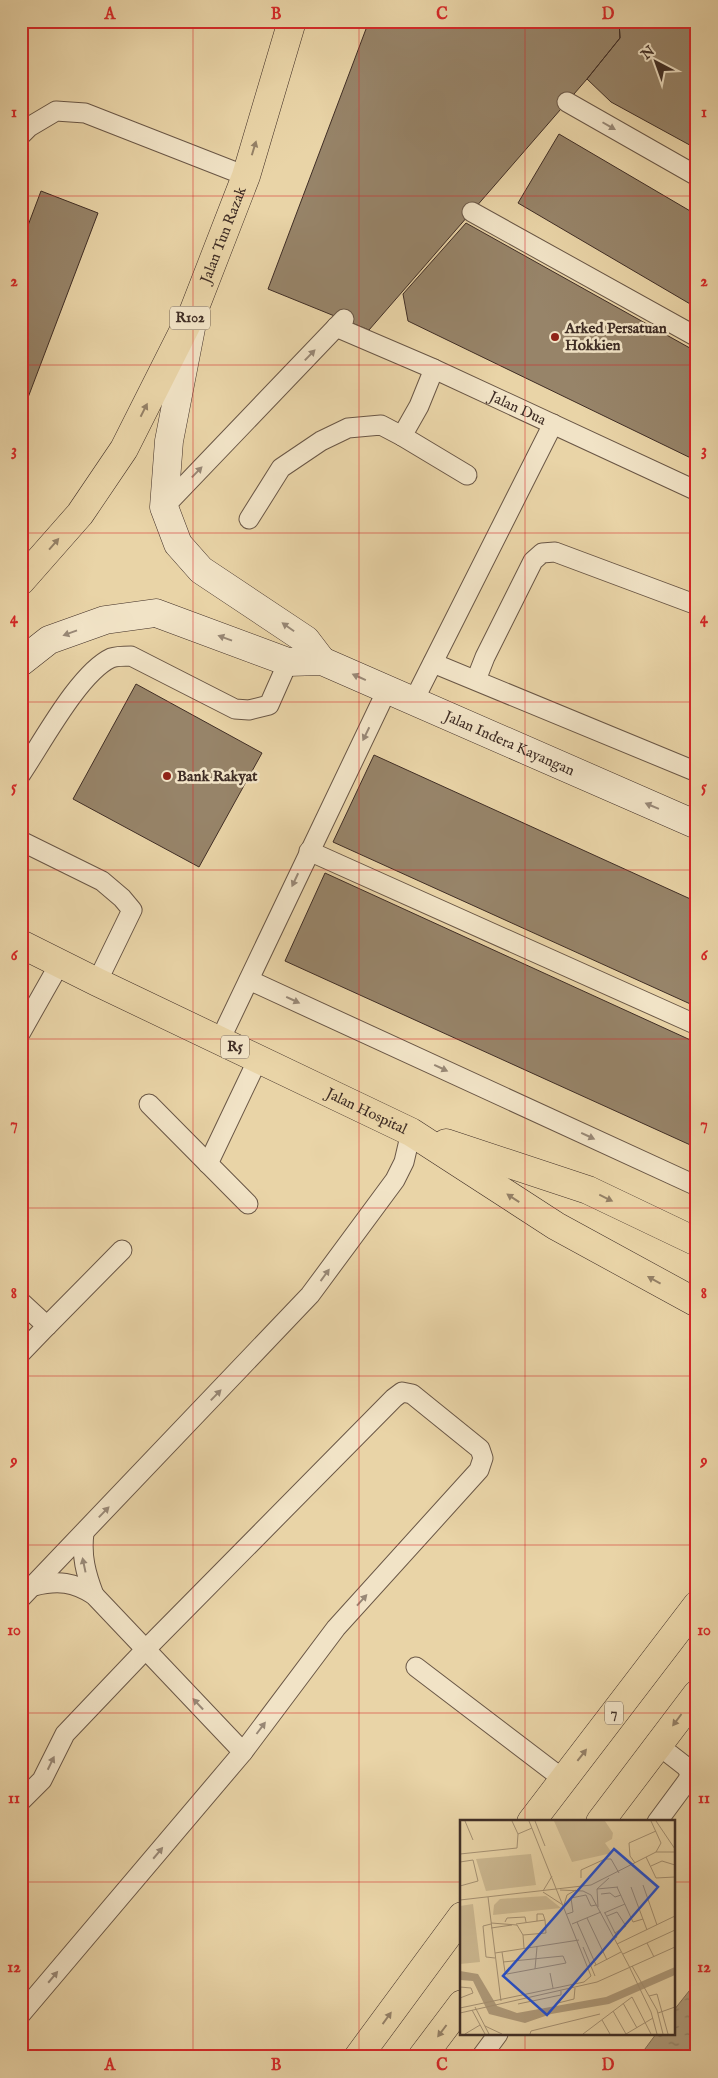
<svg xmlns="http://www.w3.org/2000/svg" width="718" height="2078" viewBox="0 0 718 2078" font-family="'IM FELL English',serif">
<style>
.water{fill:url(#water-ripples);stroke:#826f59}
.building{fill:#978469;stroke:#3f2d25}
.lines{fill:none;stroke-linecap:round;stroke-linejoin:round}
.lane-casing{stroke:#6a5746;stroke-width:21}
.secondary-casing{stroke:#3f2d25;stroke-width:29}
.primary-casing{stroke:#3f2d25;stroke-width:29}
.lane{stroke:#f1e3c6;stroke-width:19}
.secondary{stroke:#f1e3c6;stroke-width:28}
.primary{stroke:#e9d4a7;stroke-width:28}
.oneway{fill:#988876}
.oneway2{fill:#948066}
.grid{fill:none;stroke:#d62828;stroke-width:1;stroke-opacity:0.55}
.poi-dot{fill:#8f2418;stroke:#f1e3c6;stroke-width:2}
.labels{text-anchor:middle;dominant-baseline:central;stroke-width:5;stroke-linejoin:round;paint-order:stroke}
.shield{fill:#f1e3c6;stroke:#746455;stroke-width:1}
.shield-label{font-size:14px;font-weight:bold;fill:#3f2d25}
.street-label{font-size:15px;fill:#3f2d25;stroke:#f1e3c6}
.poi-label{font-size:15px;font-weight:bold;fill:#3f2d25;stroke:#f1e3c6;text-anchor:start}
.inset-road{fill:none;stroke:#a59173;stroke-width:1}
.view{fill:#1d4ed8;fill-opacity:0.15;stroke:#1d4ed8;stroke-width:2.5}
.inset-edge{fill:none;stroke:#3f2d25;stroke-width:2.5}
.neatline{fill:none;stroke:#d62828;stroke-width:2}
.grid-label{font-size:16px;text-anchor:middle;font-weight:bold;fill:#d62828}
</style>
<defs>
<pattern id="water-ripples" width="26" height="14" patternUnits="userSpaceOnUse" patternTransform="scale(1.25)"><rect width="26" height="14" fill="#af9b7b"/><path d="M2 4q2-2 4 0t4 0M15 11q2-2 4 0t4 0" fill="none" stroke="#907f65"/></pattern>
</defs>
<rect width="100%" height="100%" fill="#e9d4a7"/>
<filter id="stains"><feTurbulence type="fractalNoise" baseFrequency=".004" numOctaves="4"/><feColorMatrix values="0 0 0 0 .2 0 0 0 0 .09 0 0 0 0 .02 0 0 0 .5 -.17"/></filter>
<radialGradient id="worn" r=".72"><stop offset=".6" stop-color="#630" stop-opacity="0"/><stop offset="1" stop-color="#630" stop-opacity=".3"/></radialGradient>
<!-- water -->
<path class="water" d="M697 1981V2057H639L656 2034H674V2010Z"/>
<!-- building -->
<path class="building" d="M369 21H619L620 38 587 79 369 330 268 289Z
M619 21H697V149L611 102 587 79 620 38Z
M559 134 697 215V308L518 203Z
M41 191 98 213 21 416V244Z
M466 223 697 352V461L408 321 403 294Z
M136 684 262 753 199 867 73 799Z
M374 755 697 902V1007L333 842Z
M325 873 697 1043V1148L285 961Z"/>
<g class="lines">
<defs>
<g id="lane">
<path d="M567 102 697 176"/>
<path d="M21 135 29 127 56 111 85 113 246 176"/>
<path d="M472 212 697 337"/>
<path id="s1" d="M336 327 434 369 697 491"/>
<path d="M402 436 467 475"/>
<path d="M164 507 344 319"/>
<path d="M249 519 281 468 321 441 348 428 381 425 402 436 419 406 434 369"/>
<path d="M433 663 697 772"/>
<path d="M476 680 485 657 533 561 542 553 555 552 697 605"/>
<path d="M413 702 553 424"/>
<path d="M21 774C42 743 79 673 111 658 117 656 125 656 131 656L235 709 249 710 269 705 288 662"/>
<path d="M21 841 102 881 122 898 132 910 97 982"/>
<path d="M309 851 697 1025"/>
<path d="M249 980 697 1186"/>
<path d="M21 1032 60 963"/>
<path d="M220 1040 387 690"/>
<path d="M149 1104 248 1204"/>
<path d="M208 1164 258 1059"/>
<path d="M21 1302 47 1326 21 1353"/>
<path d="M47 1326 122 1250"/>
<path d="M84 1533C81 1556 86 1574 94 1595"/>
<path d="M34 1586C58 1580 74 1582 94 1595L243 1752"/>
<path d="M21 1598 310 1295 395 1180 404 1162 411 1132"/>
<path d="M416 1667 563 1779"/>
<path d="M21 1801 42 1780 65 1734 146 1649 394 1398 402 1392 412 1394 480 1449 483 1458 479 1470 336 1628 243 1752 21 2014"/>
<path d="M657 1822 688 1780 690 1772 685 1766 658 1745"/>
<path d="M481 2057 498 2034"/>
</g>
<g id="secondary">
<path d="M192 323 169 441 164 507 178 544 201 570 306 640 322 661"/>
<path id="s2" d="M21 662 49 640 105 620 156 613 288 662 322 661 697 825"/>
</g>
<g id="primary">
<path id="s3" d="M21 581 80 514 124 449 194 310 246 176 292 21"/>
<path id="s4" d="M21 944 97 982 411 1132 556 1226 697 1303"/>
<path d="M446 1143 588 1190 697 1242"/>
<path d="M531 1822 697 1605"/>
<path d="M600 1822 697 1694"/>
<path d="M358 2057 462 1916"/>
<path d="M422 2057 462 2004"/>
</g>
</defs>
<!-- lane casing -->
<use href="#lane" class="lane-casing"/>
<!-- secondary casing -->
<use href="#secondary" class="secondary-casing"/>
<!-- primary casing -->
<use href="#primary" class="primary-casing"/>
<!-- lane -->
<use href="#lane" class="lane"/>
<!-- secondary -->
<use href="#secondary" class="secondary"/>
<!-- primary -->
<use href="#primary" class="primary"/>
</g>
<!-- one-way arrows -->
<defs><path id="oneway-solid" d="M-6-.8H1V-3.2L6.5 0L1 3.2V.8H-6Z" transform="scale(1.25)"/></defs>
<g class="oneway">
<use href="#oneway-solid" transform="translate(609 126) rotate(30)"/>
<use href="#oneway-solid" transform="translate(310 355) rotate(-46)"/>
<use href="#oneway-solid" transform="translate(197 472) rotate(-46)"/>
<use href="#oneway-solid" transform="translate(288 627) rotate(-145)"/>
<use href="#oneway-solid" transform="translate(70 633) rotate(160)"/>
<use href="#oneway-solid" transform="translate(225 638) rotate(-160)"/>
<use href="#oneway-solid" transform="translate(359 677) rotate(-156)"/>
<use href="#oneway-solid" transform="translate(366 734) rotate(116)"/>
<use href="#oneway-solid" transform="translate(652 806) rotate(-157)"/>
<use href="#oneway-solid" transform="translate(295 880) rotate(115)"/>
<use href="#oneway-solid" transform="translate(293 1000) rotate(25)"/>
<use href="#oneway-solid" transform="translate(441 1068) rotate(25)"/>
<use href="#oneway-solid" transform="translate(588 1136) rotate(25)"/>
<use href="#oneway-solid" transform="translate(325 1275) rotate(-54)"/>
<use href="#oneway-solid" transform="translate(216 1395) rotate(-46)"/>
<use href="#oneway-solid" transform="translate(104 1512) rotate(-46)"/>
<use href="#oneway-solid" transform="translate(84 1565) rotate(-102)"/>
<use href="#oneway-solid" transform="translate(362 1600) rotate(-48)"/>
<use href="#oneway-solid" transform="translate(198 1704) rotate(-133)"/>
<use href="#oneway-solid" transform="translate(261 1728) rotate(-53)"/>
<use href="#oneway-solid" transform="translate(51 1763) rotate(-64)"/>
<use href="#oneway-solid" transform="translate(158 1853) rotate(-50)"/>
<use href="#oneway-solid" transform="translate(53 1977) rotate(-50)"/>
</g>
<g class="oneway2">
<use href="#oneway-solid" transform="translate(254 148) rotate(-73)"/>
<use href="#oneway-solid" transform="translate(144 410) rotate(-63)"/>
<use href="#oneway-solid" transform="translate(54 544) rotate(-49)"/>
<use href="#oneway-solid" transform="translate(513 1198) rotate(-147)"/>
<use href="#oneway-solid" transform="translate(606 1198) rotate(26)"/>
<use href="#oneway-solid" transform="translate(654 1280) rotate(-151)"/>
<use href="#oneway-solid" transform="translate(677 1720) rotate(127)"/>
<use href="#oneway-solid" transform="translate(582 1755) rotate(-52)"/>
<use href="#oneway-solid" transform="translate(387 2018) rotate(-54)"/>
<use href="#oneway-solid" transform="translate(442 2031) rotate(127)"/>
</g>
<!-- grid -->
<path class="grid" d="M193 21V2057M359 21V2057M525 21V1822M21 196H697M21 365H697M21 533H697M21 702H697M21 870H697M21 1039H697M21 1208H697M21 1376H697M21 1545H697M21 1713H697M21 1882H462M674 1882H697M525 2034V2057"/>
<!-- markers -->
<g class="poi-dot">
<circle cx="555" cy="337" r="5"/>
<circle cx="167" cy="776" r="5"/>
</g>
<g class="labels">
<!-- shield labels -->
<g class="shield">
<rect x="170" y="306.5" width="40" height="23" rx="4"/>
<rect x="221" y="1035.5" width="28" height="23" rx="4"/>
<rect x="605" y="1701.5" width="18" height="23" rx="4"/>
</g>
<g class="shield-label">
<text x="190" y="318">R102</text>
<text x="235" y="1047">R5</text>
<text x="614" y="1713">7</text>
</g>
<!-- street labels -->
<g class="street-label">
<text stroke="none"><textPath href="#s3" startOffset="404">Jalan Tun Razak</textPath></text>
<text stroke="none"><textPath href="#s1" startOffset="199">Jalan Dua</textPath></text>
<text stroke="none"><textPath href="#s2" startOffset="526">Jalan Indera Kayangan</textPath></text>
<text stroke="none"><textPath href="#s4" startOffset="384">Jalan Hospital</textPath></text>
</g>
<!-- poi labels -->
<g class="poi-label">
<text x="565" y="328">Arked Persatuan<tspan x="565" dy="17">Hokkien</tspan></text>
<text x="177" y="776">Bank Rakyat</text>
</g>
</g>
<!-- overview -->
<g transform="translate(460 1820)">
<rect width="215" height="215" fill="#e9d4a7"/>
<path d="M86 76 101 88 33 95 34 85 40 79ZM13 84 20 142 0 144V86Z" fill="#ccb891"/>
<path d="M94 1H145L153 13 152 19 145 23 152 33 112 42ZM71 34 76 65 26 71 16 39Z" fill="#ccb891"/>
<path d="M215 147V155L149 184 91 194 65 203 29 194 13 161 0 160V151L18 154 37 186 57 193 146 177Z" fill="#af9b7b"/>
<path class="inset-road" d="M5 1 13 20M52 1 58 14 72 8M69 1 131 156M75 1 85 26M191 1 201 23 196 32M196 1 215 29M0 34 57 28 58 14M186 37 196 58 215 57M0 42 13 40 18 61 0 66M175 43 170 36 169 23 196 11M191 46 202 41 215 45M121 58V50L145 39H151L159 53M183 65 197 105M157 67 173 102 183 99M171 67 187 110M137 69 158 67M100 70 123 71 131 75 169 146M83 71 92 56M83 72 103 85M141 74 150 73 155 77 161 75M28 77 41 181M0 80 131 65 196 32H215M104 85 107 75 116 70M138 87 137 69 149 58M144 93 165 84M145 93 157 117 154 119M107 94 113 92 111 78 126 75 131 86 136 85M147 96 157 92 166 106 155 113M127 98 147 140M77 101V94H83L85 100M45 102 47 98 65 97 66 102M117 102 136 145M31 103 57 105 63 115 64 128M31 104 23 106 26 137 35 138M56 104 85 100 86 113 63 115M112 104 141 92M31 108 52 105M187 123 194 137M157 124 215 96M123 127 135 156M42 132 45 152 47 154 106 143 103 136 43 142M35 133 119 120M163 134 215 110M134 146 161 132M169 146 191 192 197 214M172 146 197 190 203 214M75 149 77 127M90 153 93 168M0 167 11 168 13 173 0 178M189 176 197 174 208 214M98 183 114 179 115 168M163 183 177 208M58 184 101 175V171M15 187 29 214M0 188 124 162 131 156M12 190 25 214M153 191 166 214M0 193 137 162 215 127M198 193 215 187M142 200 150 214M25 206 42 214M5 214 20 205M70 214 71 211 140 194M123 214 172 177 191 214M166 214 193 198"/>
<path class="view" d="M154 29 198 67 87 195 43 156Z"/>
<rect width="215" height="215" class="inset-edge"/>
</g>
<!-- margin -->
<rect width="718" height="2078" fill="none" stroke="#e9d4a7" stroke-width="55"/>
<!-- north arrow -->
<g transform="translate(656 62) rotate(319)" stroke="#f1e3c6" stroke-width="4" paint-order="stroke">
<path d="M0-4L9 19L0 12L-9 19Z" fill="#3f2d25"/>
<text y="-8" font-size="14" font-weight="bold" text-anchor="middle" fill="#3f2d25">N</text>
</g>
<rect x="28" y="28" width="662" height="2022" class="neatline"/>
<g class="grid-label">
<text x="110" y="19">A</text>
<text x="276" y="19">B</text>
<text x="442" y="19">C</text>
<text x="608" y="19">D</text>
<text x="14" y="117">1</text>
<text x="704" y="117">1</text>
<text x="14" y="286">2</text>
<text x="704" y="286">2</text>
<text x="14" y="455">3</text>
<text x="704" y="455">3</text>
<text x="14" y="623">4</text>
<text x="704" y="623">4</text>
<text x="14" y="792">5</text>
<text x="704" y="792">5</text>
<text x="14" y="960">6</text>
<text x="704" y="960">6</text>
<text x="14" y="1129">7</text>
<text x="704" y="1129">7</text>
<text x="14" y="1298">8</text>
<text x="704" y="1298">8</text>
<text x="14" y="1466">9</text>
<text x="704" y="1466">9</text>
<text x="14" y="1635">10</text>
<text x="704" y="1635">10</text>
<text x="14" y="1803">11</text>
<text x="704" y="1803">11</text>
<text x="14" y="1972">12</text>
<text x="704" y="1972">12</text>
<text x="110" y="2070">A</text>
<text x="276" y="2070">B</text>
<text x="442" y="2070">C</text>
<text x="608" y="2070">D</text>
</g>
<rect width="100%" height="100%" filter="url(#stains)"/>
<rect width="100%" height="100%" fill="url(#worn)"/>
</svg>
